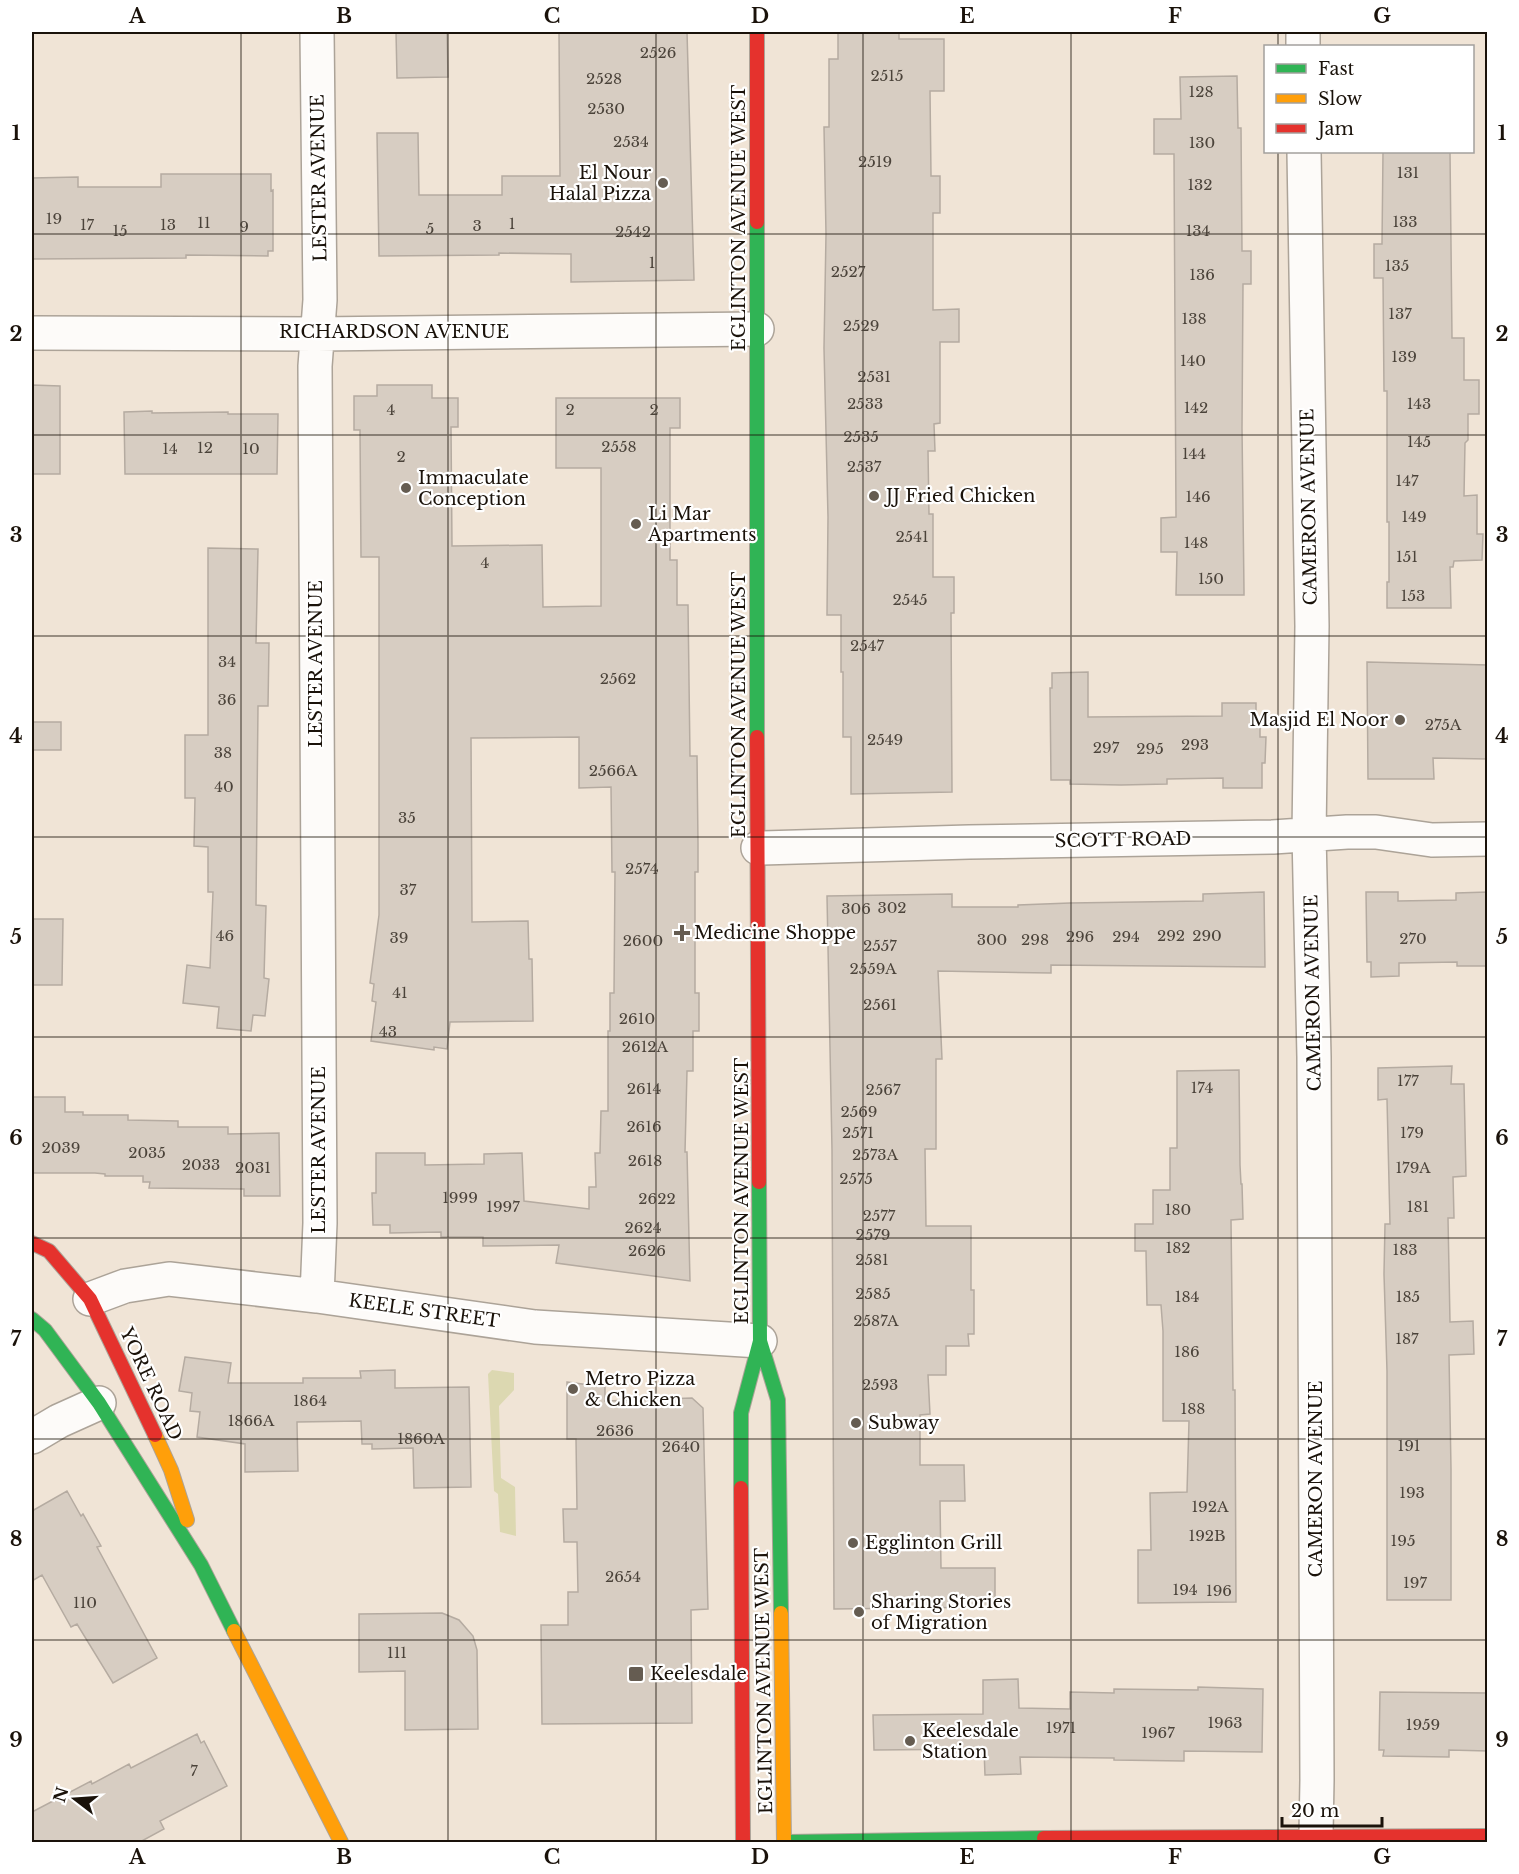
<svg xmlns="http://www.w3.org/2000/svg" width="1519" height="1874" viewBox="0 0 1519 1874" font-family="'Libre Baskerville',serif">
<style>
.green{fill:#dcd8b1}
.building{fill:#d7cdc2;stroke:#b5aba1;stroke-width:1.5}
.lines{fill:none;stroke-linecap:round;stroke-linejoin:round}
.street-casing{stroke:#aca398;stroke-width:36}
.fast-casing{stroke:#aca398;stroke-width:16}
.slow-casing{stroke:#aca398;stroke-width:16}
.jam-casing{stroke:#aca398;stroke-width:16}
.street{stroke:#fdfbf9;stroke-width:33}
.fast{stroke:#30b455;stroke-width:14}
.slow{stroke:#ff9f0a;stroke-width:14}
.jam{stroke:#e5322d;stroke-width:14}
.grid{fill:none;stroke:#1a120a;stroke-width:1.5;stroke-opacity:0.55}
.poi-dot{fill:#655c51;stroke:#fff;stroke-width:2}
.labels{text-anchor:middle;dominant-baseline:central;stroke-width:4.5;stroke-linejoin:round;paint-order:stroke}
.number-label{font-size:15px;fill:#4b433a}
.poi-label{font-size:18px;fill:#1a120a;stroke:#fff;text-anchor:start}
.street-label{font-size:18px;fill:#1a120a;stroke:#fff}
.neatline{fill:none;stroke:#1a120a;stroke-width:2}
.grid-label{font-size:20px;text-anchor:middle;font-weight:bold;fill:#1a120a}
</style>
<rect width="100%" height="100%" fill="#f0e4d6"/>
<!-- green -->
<path class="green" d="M492 1370 514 1373V1390L499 1406 501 1478 515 1487 516 1536 500 1532 498 1494 494 1491 488 1374Z"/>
<!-- building -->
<path class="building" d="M396 32H447L448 77 397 78Z
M559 32H687L694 280 571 282V254L499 253V255L379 256 377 133H418L419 195H502V176H560Z
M838 32H899V39H944V91H930L931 176H940V213H933V310L959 309V342H940V423L934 424 935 451H928L929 514H933V577H954V613H951L952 792 851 794V737H843V672H841V615H827L828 517 824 348 826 234 824 127H829V59H838Z
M1237 76 1238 128H1241L1242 251H1251V284H1243L1242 428 1244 591V595H1176L1177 552H1161V518L1176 517 1174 154H1154V119H1181L1180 77Z
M1383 152H1450L1452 338H1464V380H1479V414H1468V440L1465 443 1464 496 1477 495V534H1483L1482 560 1454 561 1453 567H1450L1451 608H1387V582H1389V522H1387V391H1384L1383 278H1374V244H1382Z
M161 174H271V191L273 190V251H268V256L186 255V258L32 259V178L78 177V187H161Z
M32 385 60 386V474H32Z
M377 385H432V398H458V427H451L452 546 542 545 543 607 601 606V468H556V398H680V428H670V560H677V605H688L690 756H697L698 843V872H695V993H699V1031H693V1071H687L685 1152H687L690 1281 556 1263 559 1245 483 1246V1237H441V1232L390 1233V1225H373L372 1193H376V1153H425V1165L484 1164V1154L522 1153 524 1201 589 1209V1187H596L595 1153H600L601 1111H608V1031H610V993H614L615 872H612L611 787 579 788V737L471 738 472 922 528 921 529 959H532L533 1021 450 1022 447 1049 434 1047V1050L371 1041 376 1002 372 1001 374 984 370 983 379 915V557H361L360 430H354V396H377Z
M152 411V413L228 412V414H278L277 474H125L124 412Z
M208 548 258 549 256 643H269L268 706H258L256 905 266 906 264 978 269 979 265 1016 253 1015 251 1031 217 1028 219 1007 183 1003 187 965 210 968 213 892H208V847L194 846 195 798H185V735H208Z
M1367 662 1488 665V759L1433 758 1434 779H1368Z
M1088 672V717L1222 716V703H1256V718H1260V737H1266L1265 763H1262V788H1223V778L1167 779V784L1121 785 1070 784V780H1051L1050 688H1052V673Z
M32 722H61V750H32Z
M1264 892 1265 967 1051 965V973L938 971 942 1059H936V1149H925L926 1226H971V1290H974V1334H968L969 1346H946V1375H928L930 1414 920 1415V1465H964L965 1501H940L941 1568H995V1607L834 1609 832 1150 827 896 952 894V907H1018V905L1070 903 1203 901V894Z
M1366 892H1398V901L1456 900V893L1488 892V966H1457V962L1399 963V976L1371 977V962H1367Z
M32 919H63L62 985H32Z
M1452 1066 1451 1084H1464L1466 1176 1453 1177 1454 1218H1448L1450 1322 1473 1321 1474 1354 1449 1355 1451 1469V1600H1387V1371L1384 1274 1385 1224H1390L1387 1099 1378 1100V1068Z
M1239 1070 1240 1165 1241 1184H1242L1243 1219 1231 1220 1233 1390H1235L1236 1602 1138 1603V1550H1151L1150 1493 1187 1492 1189 1421H1163V1331L1161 1305H1147L1146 1251H1135V1224H1153V1190H1170V1148H1177V1071Z
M32 1097H65V1112H83V1115H128V1120L178 1121V1127H228V1134L279 1133 280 1196H244V1189L149 1188 150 1182H143V1176H105V1174L95 1173H32Z
M185 1357 231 1363 228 1383H303V1378H361L360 1371 395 1370V1388L469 1387 471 1487 414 1488 413 1448 372 1449V1444H362L361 1421 297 1422 298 1471 245 1472V1444L197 1437 200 1412 190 1411 192 1393 179 1391Z
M567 1382 605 1387V1401L692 1398 703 1408 708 1609 691 1610 692 1723 542 1724 541 1625H568V1592H578L577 1542H564L563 1509H577L576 1439H567Z
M67 1491 81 1516 83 1514 101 1546 97 1547 157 1658 113 1683 77 1624 71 1627 42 1575 32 1581V1511Z
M442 1613 459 1620 473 1636 477 1650 478 1729 405 1730V1671L359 1672V1614Z
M1018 1679 1019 1708 1070 1709V1692L1114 1693V1689L1198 1690V1687L1263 1689 1262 1752 1184 1751V1761L1114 1760V1758L1020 1757 1021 1774 985 1775 984 1749 874 1750 873 1715 983 1714V1680Z
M1380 1692 1488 1693V1751L1449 1750V1757L1383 1756 1384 1750H1379Z
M197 1734 201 1743 204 1741 227 1786 160 1821 164 1829 140 1842H32V1812L91 1781 92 1784 129 1764 131 1768Z"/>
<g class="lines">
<defs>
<path id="street" d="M1303 32V46
M1304 152 1312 626 1309 834 1314 1057 1317 1780 1316 1834
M32 333 317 334 757 329
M758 848 969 842 1273 837 1347 832H1376L1432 840 1488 839
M317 1296 320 1223 315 366 320 300 317 32
M90 1299 125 1286 169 1279 317 1296 535 1327 760 1341
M32 1437 59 1421 99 1403"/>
<path id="fast" d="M757 222V737
M32 1319 45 1330 99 1403 201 1565 234 1631
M760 1341 778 1400 781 1613
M741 1488V1413L760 1341 759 1182
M786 1842 1044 1838"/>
<path id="slow" d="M155 1435 171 1470 187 1520
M781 1613 784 1842
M234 1631 341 1842"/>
<path id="jam" d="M757 32V222
M757 737 759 1182
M32 1243 49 1251 90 1299 155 1435
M741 1488 743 1842
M1044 1838 1488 1836"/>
</defs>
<!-- street casing -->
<use href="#street" class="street-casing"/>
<!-- fast casing -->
<use href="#fast" class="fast-casing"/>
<!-- slow casing -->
<use href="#slow" class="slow-casing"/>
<!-- jam casing -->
<use href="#jam" class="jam-casing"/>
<!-- street -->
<use href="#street" class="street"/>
<!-- fast -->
<use href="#fast" class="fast"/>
<!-- slow -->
<use href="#slow" class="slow"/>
<!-- jam -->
<use href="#jam" class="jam"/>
</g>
<!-- grid -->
<path class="grid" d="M241 32V1842M448 32V1842M656 32V1842M863 32V1842M1071 32V1842M1278 32V46M1278 152V1842M32 234H1488M32 435H1488M32 636H1488M32 837H1488M32 1037H1488M32 1238H1488M32 1439H1488M32 1640H1488"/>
<!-- markers -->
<g class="poi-dot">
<circle cx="663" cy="183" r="6"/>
<circle cx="406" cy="488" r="6"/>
<circle cx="874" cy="496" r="6"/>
<circle cx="636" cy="524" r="6"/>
<circle cx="1400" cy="720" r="6"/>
<path d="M679 924h6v6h6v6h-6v6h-6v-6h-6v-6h6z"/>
<circle cx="573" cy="1389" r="6"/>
<circle cx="856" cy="1423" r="6"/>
<circle cx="853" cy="1543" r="6"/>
<circle cx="859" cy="1612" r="6"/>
<rect x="628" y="1666" width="16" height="16" rx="3"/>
<circle cx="910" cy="1741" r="6"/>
</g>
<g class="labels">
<!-- number labels -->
<g class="number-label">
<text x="658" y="52">2526</text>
<text x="887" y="75">2515</text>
<text x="604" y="78">2528</text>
<text x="1201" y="91">128</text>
<text x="606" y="108">2530</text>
<text x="631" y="141">2534</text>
<text x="1202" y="142">130</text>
<text x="875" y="161">2519</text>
<text x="1408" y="172">131</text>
<text x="1200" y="184">132</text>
<text x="54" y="218">19</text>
<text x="1405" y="221">133</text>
<text x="204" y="222">11</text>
<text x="512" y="223">1</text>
<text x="87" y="224">17</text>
<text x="168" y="224">13</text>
<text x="477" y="225">3</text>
<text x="244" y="226">9</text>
<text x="430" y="228">5</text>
<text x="120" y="230">15</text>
<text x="1198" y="230">134</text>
<text x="633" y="231">2542</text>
<text x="652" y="262">1</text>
<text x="1397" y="265">135</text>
<text x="848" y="271">2527</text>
<text x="1202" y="274">136</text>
<text x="1400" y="313">137</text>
<text x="1194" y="318">138</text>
<text x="861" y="325">2529</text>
<text x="1404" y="356">139</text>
<text x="1193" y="360">140</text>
<text x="874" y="376">2531</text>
<text x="865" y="403">2533</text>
<text x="1419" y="403">143</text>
<text x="1196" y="407">142</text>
<text x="391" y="409">4</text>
<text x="570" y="409">2</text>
<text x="654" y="409">2</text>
<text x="861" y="436">2535</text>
<text x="1419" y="441">145</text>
<text x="619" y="446">2558</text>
<text x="205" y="447">12</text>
<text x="170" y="448">14</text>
<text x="251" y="448">10</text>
<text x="1194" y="453">144</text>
<text x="401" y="456">2</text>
<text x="864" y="466">2537</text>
<text x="1407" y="480">147</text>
<text x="1198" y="496">146</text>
<text x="1414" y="516">149</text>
<text x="912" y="536">2541</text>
<text x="1196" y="542">148</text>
<text x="1407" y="556">151</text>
<text x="485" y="562">4</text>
<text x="1211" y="578">150</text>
<text x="1413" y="595">153</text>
<text x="910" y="599">2545</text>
<text x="867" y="645">2547</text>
<text x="227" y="661">34</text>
<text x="618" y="678">2562</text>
<text x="227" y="699">36</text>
<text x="1443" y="724">275A</text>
<text x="885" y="739">2549</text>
<text x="1195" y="744">293</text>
<text x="1106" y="747">297</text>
<text x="1150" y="748">295</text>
<text x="223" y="752">38</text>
<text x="613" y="770">2566A</text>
<text x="224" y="786">40</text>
<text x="407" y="817">35</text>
<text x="642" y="868">2574</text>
<text x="408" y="889">37</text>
<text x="892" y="907">302</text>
<text x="856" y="908">306</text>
<text x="225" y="935">46</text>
<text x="1171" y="935">292</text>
<text x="1207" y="935">290</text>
<text x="1080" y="936">296</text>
<text x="1126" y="936">294</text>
<text x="399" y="937">39</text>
<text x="1413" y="938">270</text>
<text x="992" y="939">300</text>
<text x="1035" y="939">298</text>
<text x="643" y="940">2600</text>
<text x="880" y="945">2557</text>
<text x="873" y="968">2559A</text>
<text x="400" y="992">41</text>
<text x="880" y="1004">2561</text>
<text x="637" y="1018">2610</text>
<text x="388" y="1031">43</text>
<text x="645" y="1046">2612A</text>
<text x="1408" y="1080">177</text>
<text x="1202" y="1087">174</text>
<text x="644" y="1088">2614</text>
<text x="883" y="1089">2567</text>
<text x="859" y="1111">2569</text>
<text x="644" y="1126">2616</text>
<text x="858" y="1132">2571</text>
<text x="1412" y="1132">179</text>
<text x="61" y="1147">2039</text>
<text x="147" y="1152">2035</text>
<text x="875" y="1154">2573A</text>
<text x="645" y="1160">2618</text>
<text x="201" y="1164">2033</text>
<text x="253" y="1167">2031</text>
<text x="1413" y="1167">179A</text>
<text x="856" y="1178">2575</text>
<text x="460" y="1197">1999</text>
<text x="657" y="1198">2622</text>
<text x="503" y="1206">1997</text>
<text x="1418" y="1206">181</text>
<text x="1178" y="1209">180</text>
<text x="879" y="1215">2577</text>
<text x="643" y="1227">2624</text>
<text x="873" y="1234">2579</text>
<text x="1178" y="1247">182</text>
<text x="1405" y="1249">183</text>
<text x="647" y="1250">2626</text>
<text x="872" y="1259">2581</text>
<text x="873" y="1293">2585</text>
<text x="1187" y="1296">184</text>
<text x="1408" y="1296">185</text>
<text x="876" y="1320">2587A</text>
<text x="1407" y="1338">187</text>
<text x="1187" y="1351">186</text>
<text x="880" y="1384">2593</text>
<text x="310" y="1400">1864</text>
<text x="1193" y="1408">188</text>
<text x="251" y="1420">1866A</text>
<text x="615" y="1430">2636</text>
<text x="421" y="1438">1860A</text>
<text x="1409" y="1445">191</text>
<text x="681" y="1446">2640</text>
<text x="1412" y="1492">193</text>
<text x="1210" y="1506">192A</text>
<text x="1207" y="1535">192B</text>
<text x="1403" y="1540">195</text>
<text x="623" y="1576">2654</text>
<text x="1415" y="1582">197</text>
<text x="1185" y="1589">194</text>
<text x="1219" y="1590">196</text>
<text x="85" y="1602">110</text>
<text x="397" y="1652">111</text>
<text x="1225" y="1722">1963</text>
<text x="1423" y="1724">1959</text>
<text x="1061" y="1727">1971</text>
<text x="1158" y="1732">1967</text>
<text x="194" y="1770">7</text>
</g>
<!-- poi labels -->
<g class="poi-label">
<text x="651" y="173" text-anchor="end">El Nour<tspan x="651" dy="21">Halal Pizza</tspan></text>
<text x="418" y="478">Immaculate<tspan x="418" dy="21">Conception</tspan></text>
<text x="886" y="496">JJ Fried Chicken</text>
<text x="648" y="514">Li Mar<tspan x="648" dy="21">Apartments</tspan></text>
<text x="1388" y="720" text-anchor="end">Masjid El Noor</text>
<text x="694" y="933">Medicine Shoppe</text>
<text x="585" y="1379">Metro Pizza<tspan x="585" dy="21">&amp; Chicken</tspan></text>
<text x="868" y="1423">Subway</text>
<text x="865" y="1543">Egglinton Grill</text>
<text x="871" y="1602">Sharing Stories<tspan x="871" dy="21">of Migration</tspan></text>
<text x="650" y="1674">Keelesdale</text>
<text x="922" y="1731">Keelesdale<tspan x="922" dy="21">Station</tspan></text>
</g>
<!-- street labels -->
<g class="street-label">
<text transform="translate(319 178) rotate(-91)">LESTER AVENUE</text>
<text transform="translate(739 218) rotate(-90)">EGLINTON AVENUE WEST</text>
<text x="394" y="332">RICHARDSON AVENUE</text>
<text transform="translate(1309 507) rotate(-91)">CAMERON AVENUE</text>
<text transform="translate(316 664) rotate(-90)">LESTER AVENUE</text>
<text transform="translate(739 705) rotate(-90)">EGLINTON AVENUE WEST</text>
<text transform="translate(1123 840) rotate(-1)">SCOTT ROAD</text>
<text transform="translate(1313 993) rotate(-91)">CAMERON AVENUE</text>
<text transform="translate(319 1150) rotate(-90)">LESTER AVENUE</text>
<text transform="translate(742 1191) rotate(-90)">EGLINTON AVENUE WEST</text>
<text transform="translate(424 1311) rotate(8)">KEELE STREET</text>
<text transform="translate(151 1384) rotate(65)">YORE ROAD</text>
<text transform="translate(1316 1479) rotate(-90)">CAMERON AVENUE</text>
<text transform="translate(764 1681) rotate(-91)">EGLINTON AVENUE WEST</text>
</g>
</g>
<!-- border -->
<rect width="1519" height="1874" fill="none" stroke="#ffffff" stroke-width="66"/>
<!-- legend -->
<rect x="1264" y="45" width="210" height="108" fill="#ffffff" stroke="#a3a09d" stroke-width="1.5"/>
<rect x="1276" y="64" width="30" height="9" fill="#30b455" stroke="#a3a09d" stroke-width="1.5"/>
<text x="1318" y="75" font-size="18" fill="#1a120a">Fast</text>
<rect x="1276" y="94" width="30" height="9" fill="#ff9f0a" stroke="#a3a09d" stroke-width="1.5"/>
<text x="1318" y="105" font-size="18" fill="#1a120a">Slow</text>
<rect x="1276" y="124" width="30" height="9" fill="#e5322d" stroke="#a3a09d" stroke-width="1.5"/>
<text x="1318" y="135" font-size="18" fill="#1a120a">Jam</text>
<!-- north arrow -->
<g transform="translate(75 1799) rotate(287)" stroke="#ffffff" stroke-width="4.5" paint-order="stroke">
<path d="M0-4.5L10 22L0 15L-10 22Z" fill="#1a120a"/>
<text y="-9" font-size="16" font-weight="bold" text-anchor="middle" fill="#1a120a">N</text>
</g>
<!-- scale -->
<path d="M1282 1817v9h100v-9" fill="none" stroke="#1a120a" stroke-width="3"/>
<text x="1291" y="1817" font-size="18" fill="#1a120a" stroke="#ffffff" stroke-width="4.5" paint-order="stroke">20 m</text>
<rect x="33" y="33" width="1453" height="1808" class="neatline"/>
<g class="grid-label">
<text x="137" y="23">A</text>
<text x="344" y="23">B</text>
<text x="552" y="23">C</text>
<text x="760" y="23">D</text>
<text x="967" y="23">E</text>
<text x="1175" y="23">F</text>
<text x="1382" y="23">G</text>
<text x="16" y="140">1</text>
<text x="1502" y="140">1</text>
<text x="16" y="341">2</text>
<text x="1502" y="341">2</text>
<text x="16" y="542">3</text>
<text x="1502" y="542">3</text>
<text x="16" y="743">4</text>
<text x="1502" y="743">4</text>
<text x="16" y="944">5</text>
<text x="1502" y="944">5</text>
<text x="16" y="1145">6</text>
<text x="1502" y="1145">6</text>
<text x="16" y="1346">7</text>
<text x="1502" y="1346">7</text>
<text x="16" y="1546">8</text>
<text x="1502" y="1546">8</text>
<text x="16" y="1747">9</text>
<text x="1502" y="1747">9</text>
<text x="137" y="1864">A</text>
<text x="344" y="1864">B</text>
<text x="552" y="1864">C</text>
<text x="760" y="1864">D</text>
<text x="967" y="1864">E</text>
<text x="1175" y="1864">F</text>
<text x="1382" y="1864">G</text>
</g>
</svg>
